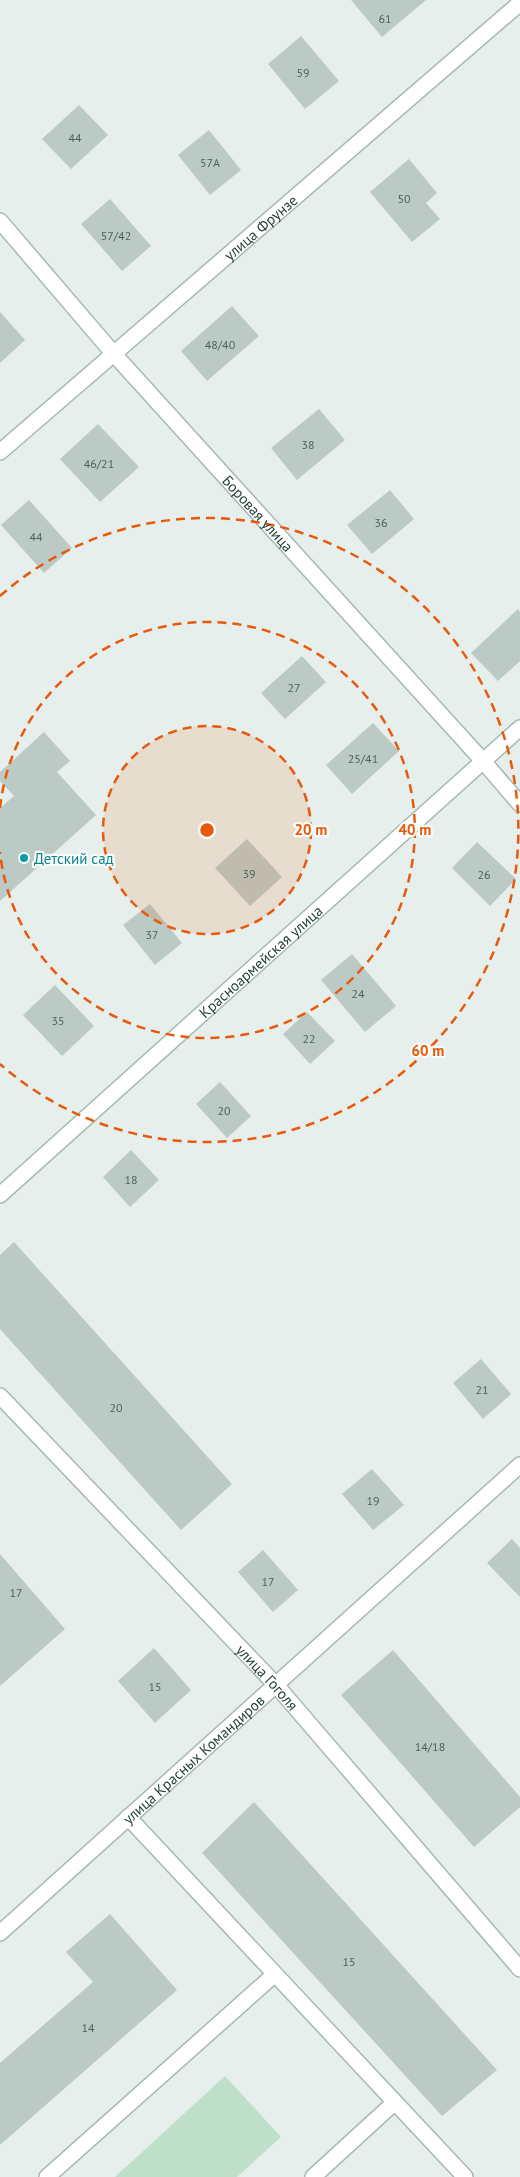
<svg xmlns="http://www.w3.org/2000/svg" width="520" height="2177" viewBox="0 0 520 2177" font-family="'PT Sans',sans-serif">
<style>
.green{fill:#bfe0c8}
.building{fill:#bbcac4}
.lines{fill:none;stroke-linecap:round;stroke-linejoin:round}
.lane-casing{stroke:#a8b8b2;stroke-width:18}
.street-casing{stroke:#a8b8b2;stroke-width:18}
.secondary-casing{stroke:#a4bbb3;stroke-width:18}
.lane{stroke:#fff;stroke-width:15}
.street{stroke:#fff;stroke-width:15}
.secondary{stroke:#fff;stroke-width:15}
.ring{fill:none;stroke:#e8590c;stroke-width:2.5;stroke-dasharray:9 6}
.culture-dot{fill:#0f9aa8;stroke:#f7fbf9;stroke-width:2}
.labels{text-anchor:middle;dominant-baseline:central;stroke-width:4.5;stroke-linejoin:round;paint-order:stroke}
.number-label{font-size:12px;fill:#4a645c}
.street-label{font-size:15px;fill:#24423a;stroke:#f7fbf9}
.culture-label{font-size:15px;fill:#0d838f;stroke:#f7fbf9;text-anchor:start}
.centre{fill:#e8590c;stroke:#f7fbf9;stroke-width:2.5}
.ring-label{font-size:15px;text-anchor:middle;font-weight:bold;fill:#e8590c;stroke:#f7fbf9;stroke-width:4.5;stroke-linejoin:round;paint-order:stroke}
</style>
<rect width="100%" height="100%" fill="#e6efeb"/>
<!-- green -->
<path class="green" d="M225 2076 281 2137 237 2177H115Z"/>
<!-- building -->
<path class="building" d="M351 0H426L382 37Z
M301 36 339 81 305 109 268 64Z
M79 105 108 135 71 169 42 139Z
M209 130 241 170 210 195 178 155Z
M409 159 437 193 426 203 440 219 412 242 370 192Z
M110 199 151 246 122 271 81 224Z
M232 306 259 336 207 381 181 351Z
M0 312 25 340 0 363Z
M319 409 345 440 297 480 271 448Z
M98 424 139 467 100 502 60 459Z
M390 490 414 519 372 554 347 525Z
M29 500 72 548 44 573 1 525Z
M518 609 520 612V661L498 681 471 653Z
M302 656 326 682 285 719 261 693Z
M373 723 399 751 352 794 326 765Z
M44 732 70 761 57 772 96 815 0 901V808L14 796 0 781V772Z
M247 839 282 877 250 906 215 868Z
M477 842 516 879 490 906 452 868Z
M150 904 182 943 155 965 123 925Z
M352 954 396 1006 365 1032 321 980Z
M55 985 94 1026 62 1056 23 1015Z
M307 1012 335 1041 310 1064 283 1034Z
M220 1082 251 1116 227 1138 196 1104Z
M131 1150 159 1180 130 1207 103 1177Z
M14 1242 232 1484 181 1530 0 1329V1255Z
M481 1359 511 1394 483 1419 453 1383Z
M372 1469 404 1505 373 1530 342 1494Z
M512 1539 520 1548V1597L487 1563Z
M263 1550 298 1590 273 1612 238 1572Z
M0 1554 65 1629 0 1686Z
M154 1648 191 1690 155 1723 118 1681Z
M393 1650 520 1797V1807L474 1847 341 1695Z
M254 1802 497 2070 442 2116 202 1853Z
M110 1914 177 1990 0 2145V2063L93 1982 66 1952Z"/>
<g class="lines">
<defs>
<path id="lane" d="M128 1817 465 2177
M47 2177 275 1974
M313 2177 395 2102"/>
<g id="street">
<path id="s1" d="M0 221 113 353 483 761 520 804"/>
<path id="s2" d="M0 452 520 3"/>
<path id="s3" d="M0 1396 276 1685 520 1969"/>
<path id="s4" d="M0 1933 520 1465"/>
</g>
<g id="secondary">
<path id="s5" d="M0 1195 520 728"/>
</g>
</defs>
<!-- lane casing -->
<use href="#lane" class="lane-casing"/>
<!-- street casing -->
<use href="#street" class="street-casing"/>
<!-- secondary casing -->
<use href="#secondary" class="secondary-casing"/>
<!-- lane -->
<use href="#lane" class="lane"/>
<!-- street -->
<use href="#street" class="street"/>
<!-- secondary -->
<use href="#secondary" class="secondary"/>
</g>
<!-- distance rings -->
<circle cx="207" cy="830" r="104" fill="#e8590c" fill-opacity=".12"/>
<g class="ring">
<circle cx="207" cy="830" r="104"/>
<path d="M0 808A208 208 0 1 1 0 852"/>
<path d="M0 596A312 312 0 1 1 0 1064"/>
</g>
<!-- markers -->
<circle class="culture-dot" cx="24" cy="858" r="5"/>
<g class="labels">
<!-- number labels -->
<g class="number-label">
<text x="385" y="18">61</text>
<text x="303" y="72">59</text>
<text x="75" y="137">44</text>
<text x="210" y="162">57А</text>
<text x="404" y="198">50</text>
<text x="116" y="235">57/42</text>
<text x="220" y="344">48/40</text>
<text x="308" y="444">38</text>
<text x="99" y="463">46/21</text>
<text x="381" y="522">36</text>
<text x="36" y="536">44</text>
<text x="294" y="687">27</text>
<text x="363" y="758">25/41</text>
<text x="249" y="873">39</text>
<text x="484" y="874">26</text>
<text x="152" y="934">37</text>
<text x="358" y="993">24</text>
<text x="58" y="1020">35</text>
<text x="309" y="1038">22</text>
<text x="224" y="1110">20</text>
<text x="131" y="1179">18</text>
<text x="482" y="1389">21</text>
<text x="116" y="1407">20</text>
<text x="373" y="1500">19</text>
<text x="268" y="1581">17</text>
<text x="16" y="1592">17</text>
<text x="155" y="1686">15</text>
<text x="430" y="1746">14/18</text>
<text x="349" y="1961">15</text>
<text x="88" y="2027">14</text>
</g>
<!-- street labels -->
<g class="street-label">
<text stroke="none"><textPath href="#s2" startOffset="344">улица Фрунзе</textPath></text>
<text stroke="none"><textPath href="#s1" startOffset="390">Боровая улица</textPath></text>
<text stroke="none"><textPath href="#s5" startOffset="350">Красноармейская улица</textPath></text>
<text stroke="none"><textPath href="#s3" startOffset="388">улица Гоголя</textPath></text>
<text stroke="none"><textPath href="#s4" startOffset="260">улица Красных Командиров</textPath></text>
</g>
<!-- culture labels -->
<g class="culture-label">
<text x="34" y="858">Детский сад</text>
</g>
</g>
<circle cx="207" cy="830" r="8" class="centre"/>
<g class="ring-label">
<text x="311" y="835">20 m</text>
<text x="415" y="835">40 m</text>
<text x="428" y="1056">60 m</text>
</g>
</svg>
